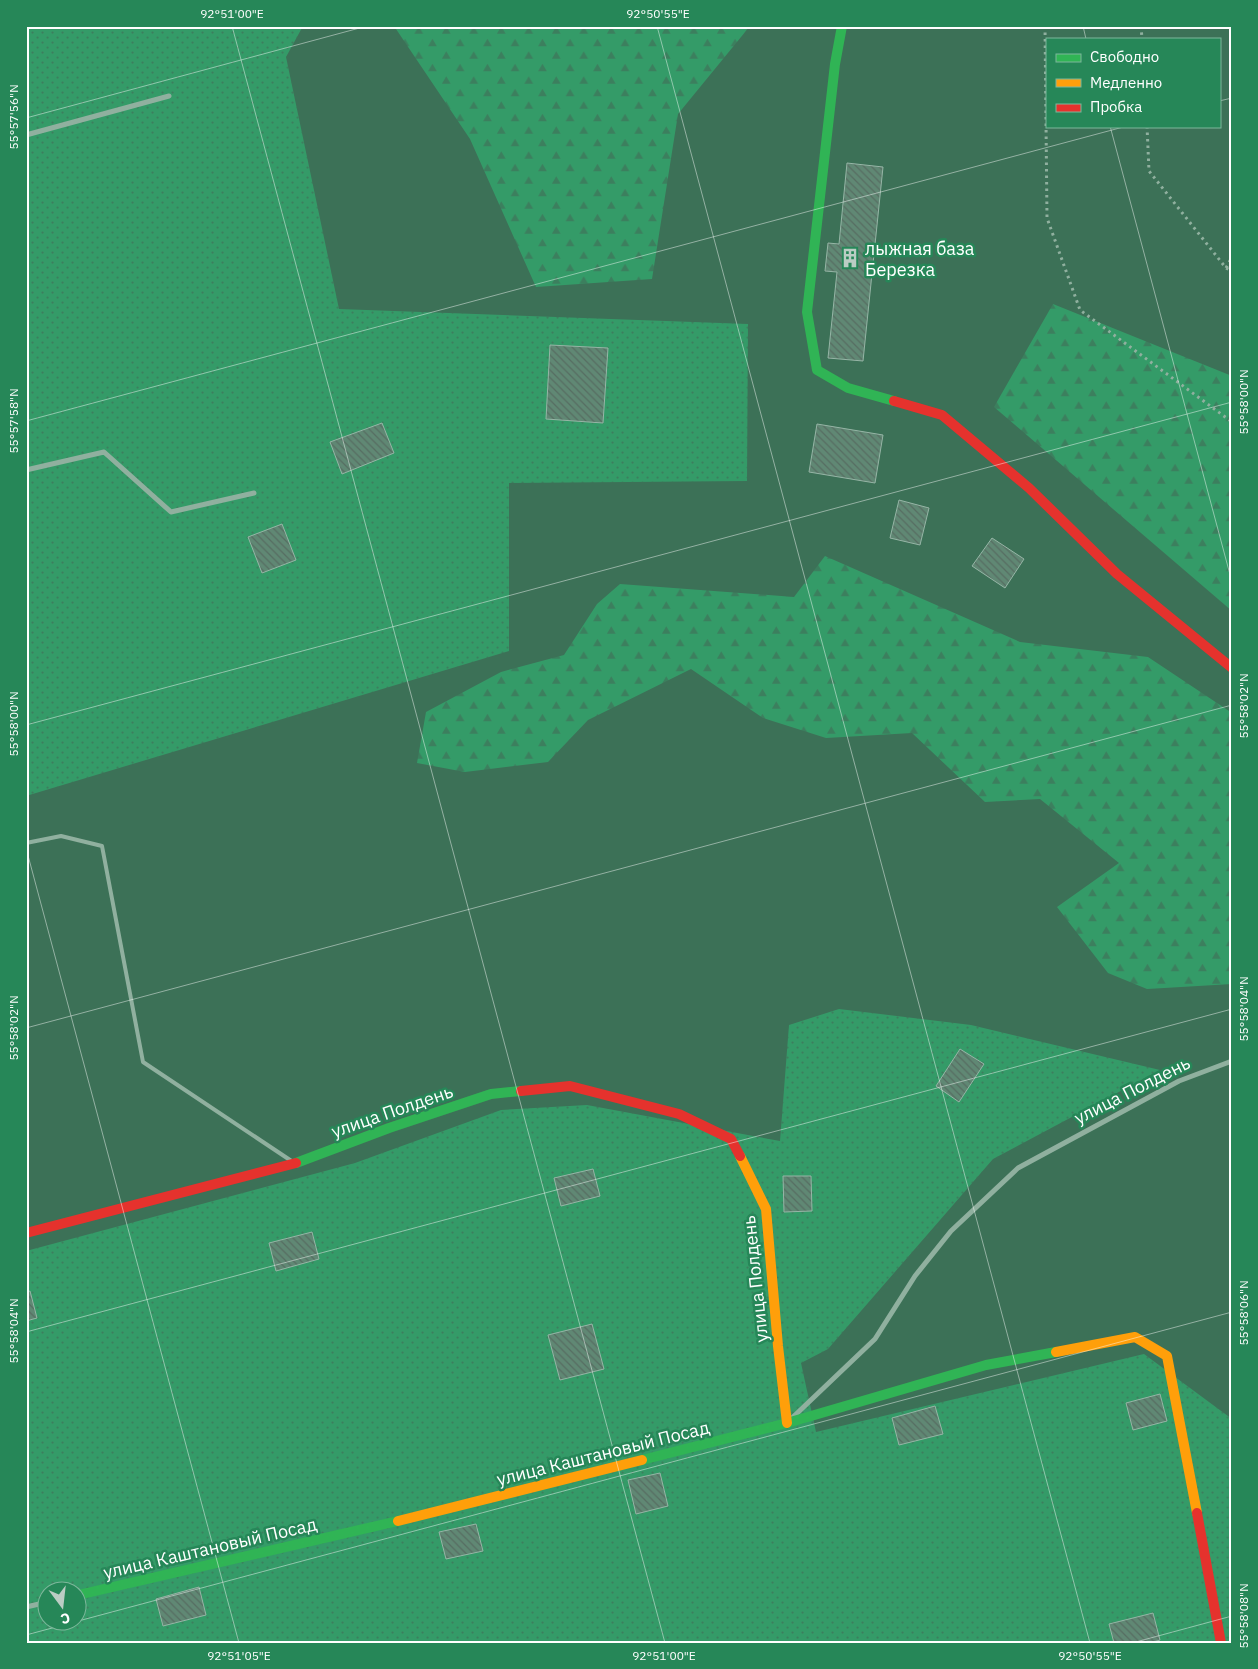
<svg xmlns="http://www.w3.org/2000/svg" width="1258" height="1669" viewBox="0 0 1258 1669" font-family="'IBM Plex Sans',sans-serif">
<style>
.forest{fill:url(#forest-firs)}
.garden{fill:url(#garden-dots);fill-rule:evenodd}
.building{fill:url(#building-back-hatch);stroke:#96b5a6}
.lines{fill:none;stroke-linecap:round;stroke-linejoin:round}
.path{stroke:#90b09f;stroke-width:3;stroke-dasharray:2.5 4;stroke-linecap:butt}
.lane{stroke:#90b09f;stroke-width:4}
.street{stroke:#90b09f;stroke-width:5}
.fast{stroke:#30b455;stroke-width:10}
.slow{stroke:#ff9f0a;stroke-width:10}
.jam{stroke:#e5322d;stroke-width:10}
.ticks{fill:none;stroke:#fff;stroke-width:1;stroke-opacity:0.45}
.labels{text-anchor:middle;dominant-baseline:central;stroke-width:5;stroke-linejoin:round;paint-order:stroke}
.poi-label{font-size:18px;fill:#fff;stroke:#268758;text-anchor:start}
.street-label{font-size:18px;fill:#fff;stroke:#268758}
.neatline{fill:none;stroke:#fff;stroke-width:2}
.ticks-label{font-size:12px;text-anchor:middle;fill:#fff}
</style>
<defs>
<pattern id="forest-firs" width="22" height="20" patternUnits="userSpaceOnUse" patternTransform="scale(1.25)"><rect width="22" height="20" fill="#349b68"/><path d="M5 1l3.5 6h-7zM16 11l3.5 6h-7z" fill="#3c7f5e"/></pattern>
<pattern id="garden-dots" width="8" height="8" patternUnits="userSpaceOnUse" patternTransform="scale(1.25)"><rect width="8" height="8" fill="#349b68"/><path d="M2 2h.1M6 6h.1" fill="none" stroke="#3c7f5e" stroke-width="1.8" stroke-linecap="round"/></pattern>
<pattern id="building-back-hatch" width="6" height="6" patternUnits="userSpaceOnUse" patternTransform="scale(1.25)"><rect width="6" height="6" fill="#608874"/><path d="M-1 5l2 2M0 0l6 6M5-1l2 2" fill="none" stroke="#576d62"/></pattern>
</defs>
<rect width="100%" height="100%" fill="#3c7157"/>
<!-- forest -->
<path class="forest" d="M394 26H750L678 114 652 279 536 287 470 139Z
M1053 304 1232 376V611L994 407Z
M825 556 1020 642 1148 657 1232 713V984L1147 989 1108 973 1057 907 1119 863 1040 799 985 802 912 733 826 738 763 718 691 669 588 720 548 762 465 772 417 763 426 712 501 672 564 655 597 604 620 584 794 597Z"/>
<!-- garden -->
<path class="garden" d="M26 26H303L286 57 339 309 748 324 747 481 509 483V651L26 796Z
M839 1009 971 1025 1160 1070 993 1159 828 1349 801 1363 816 1432 1144 1354 1232 1419V1643H26V1251L355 1163 501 1110 587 1105 780 1141 789 1025ZM48 1592H78V1622H48Z"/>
<!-- building -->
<path class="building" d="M847 163 883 167 863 361 828 358 837 272 825 271 828 243 839 244Z
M550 345 608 348 603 423 546 419Z
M382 423 394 453 342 474 330 442Z
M817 424 883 435 875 483 809 472Z
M899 500 929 508 920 545 890 538Z
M282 524 296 560 262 573 248 537Z
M992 538 1024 559 1005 588 972 566Z
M960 1049 984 1064 959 1102 936 1086Z
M593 1169 600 1196 561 1206 554 1178Z
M783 1176H811L812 1211 784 1212Z
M312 1232 319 1259 276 1271 269 1243Z
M30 1291 37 1318 26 1321V1292Z
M592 1324 604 1369 560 1380 548 1335Z
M1160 1394 1167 1421 1133 1430 1126 1403Z
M935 1406 943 1434 899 1445 892 1418Z
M660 1473 668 1506 636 1514 628 1480Z
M476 1524 483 1551 446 1559 439 1532Z
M199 1587 206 1615 163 1626 156 1599Z
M1153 1613 1160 1640 1150 1643H1114L1109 1624Z"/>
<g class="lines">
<!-- path -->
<path class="path" d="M1045 26 1047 218 1080 310 1232 422
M1141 26 1142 39
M1147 126 1149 171 1226 268 1232 271
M1226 268 1232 257"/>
<!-- lane -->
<path class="lane" d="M26 843 61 836 102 846 143 1062 293 1162"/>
<!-- street -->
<path class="street" d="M26 135 169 96
M26 470 104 452 171 512 254 493
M791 1419 875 1339 915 1276 951 1231 1018 1168 1179 1081 1232 1061
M26 1607 48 1602"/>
<!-- fast -->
<path class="fast" d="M842 26 835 64 807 312 817 370 848 388 894 401
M296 1163 389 1128 491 1094 521 1091
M642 1460 787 1423 986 1365 1056 1352
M78 1595 398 1521"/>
<!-- slow -->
<path class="slow" d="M740 1156 766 1209 778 1346 787 1423
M1056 1352 1135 1337 1167 1356 1197 1513
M398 1521 642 1460"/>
<!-- jam -->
<path class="jam" d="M894 401 942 415 1029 488 1117 574 1232 668
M521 1091 570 1086 679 1114 731 1139 740 1156
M26 1233 296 1163
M1197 1513 1221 1643"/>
</g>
<!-- ticks -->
<path class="ticks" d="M232 26 665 1643M657 26 1090 1643M1083 26 1086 39M1219 101 1232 98M26 118 367 26M1110 126 1232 582M26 421 1127 126M26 725 1232 402M26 848 239 1643M26 1028 1232 705M26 1332 1232 1009M26 1635 1232 1312M1132 1643 1232 1616"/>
<!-- icons -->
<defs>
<symbol id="building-bare" viewBox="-9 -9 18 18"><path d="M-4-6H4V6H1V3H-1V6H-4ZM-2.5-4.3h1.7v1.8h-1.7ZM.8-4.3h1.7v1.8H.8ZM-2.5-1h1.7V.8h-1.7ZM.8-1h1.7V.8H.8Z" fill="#bbcdc4" stroke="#268758" stroke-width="2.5" paint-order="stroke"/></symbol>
</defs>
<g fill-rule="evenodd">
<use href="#building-bare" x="836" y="244" width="28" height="28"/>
</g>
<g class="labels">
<!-- poi labels -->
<g class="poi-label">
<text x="865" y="248">лыжная база<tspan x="865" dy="21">Березка</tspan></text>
</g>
<!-- street labels -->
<g class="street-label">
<text transform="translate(1132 1090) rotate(-27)">улица Полдень</text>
<text transform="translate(392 1111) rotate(-19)">улица Полдень</text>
<text transform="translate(755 1279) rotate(-96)">улица Полдень</text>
<text transform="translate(603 1453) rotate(-14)">улица Каштановый Посад</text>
<text transform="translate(210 1548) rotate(-13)">улица Каштановый Посад</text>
</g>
</g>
<!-- border -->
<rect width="1258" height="1669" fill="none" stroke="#268758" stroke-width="55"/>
<!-- legend -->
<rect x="1046" y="38" width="175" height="90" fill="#268758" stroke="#7db79b"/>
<rect x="1056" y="54" width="25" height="8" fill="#30b455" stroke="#7db79b"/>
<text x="1090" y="62" font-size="15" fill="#ffffff">Свободно</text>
<rect x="1056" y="79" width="25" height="8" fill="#ff9f0a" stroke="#7db79b"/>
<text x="1090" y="88" font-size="15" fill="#ffffff">Медленно</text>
<rect x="1056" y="104" width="25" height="8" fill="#e5322d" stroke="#7db79b"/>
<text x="1090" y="112" font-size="15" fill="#ffffff">Пробка</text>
<!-- north arrow -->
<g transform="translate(62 1606) rotate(165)"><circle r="24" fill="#268758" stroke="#7db79b"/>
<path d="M0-4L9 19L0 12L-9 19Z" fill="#bbcdc4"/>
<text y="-8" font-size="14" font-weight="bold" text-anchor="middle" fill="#ffffff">С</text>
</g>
<rect x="28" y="28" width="1202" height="1614" class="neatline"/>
<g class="ticks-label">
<text x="232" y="18">92°51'00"E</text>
<text x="658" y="18">92°50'55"E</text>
<text transform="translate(14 117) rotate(-90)" y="4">55°57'56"N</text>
<text transform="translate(1244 402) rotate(-90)" y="4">55°58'00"N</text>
<text transform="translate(14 421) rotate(-90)" y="4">55°57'58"N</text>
<text transform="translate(1244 706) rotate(-90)" y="4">55°58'02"N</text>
<text transform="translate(14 724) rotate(-90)" y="4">55°58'00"N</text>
<text transform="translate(1244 1009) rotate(-90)" y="4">55°58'04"N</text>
<text transform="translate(14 1028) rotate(-90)" y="4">55°58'02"N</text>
<text transform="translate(1244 1313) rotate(-90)" y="4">55°58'06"N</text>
<text transform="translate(14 1331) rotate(-90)" y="4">55°58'04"N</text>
<text transform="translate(1244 1616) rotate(-90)" y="4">55°58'08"N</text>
<text x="239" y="1660">92°51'05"E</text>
<text x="664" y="1660">92°51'00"E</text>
<text x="1090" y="1660">92°50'55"E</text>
</g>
</svg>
